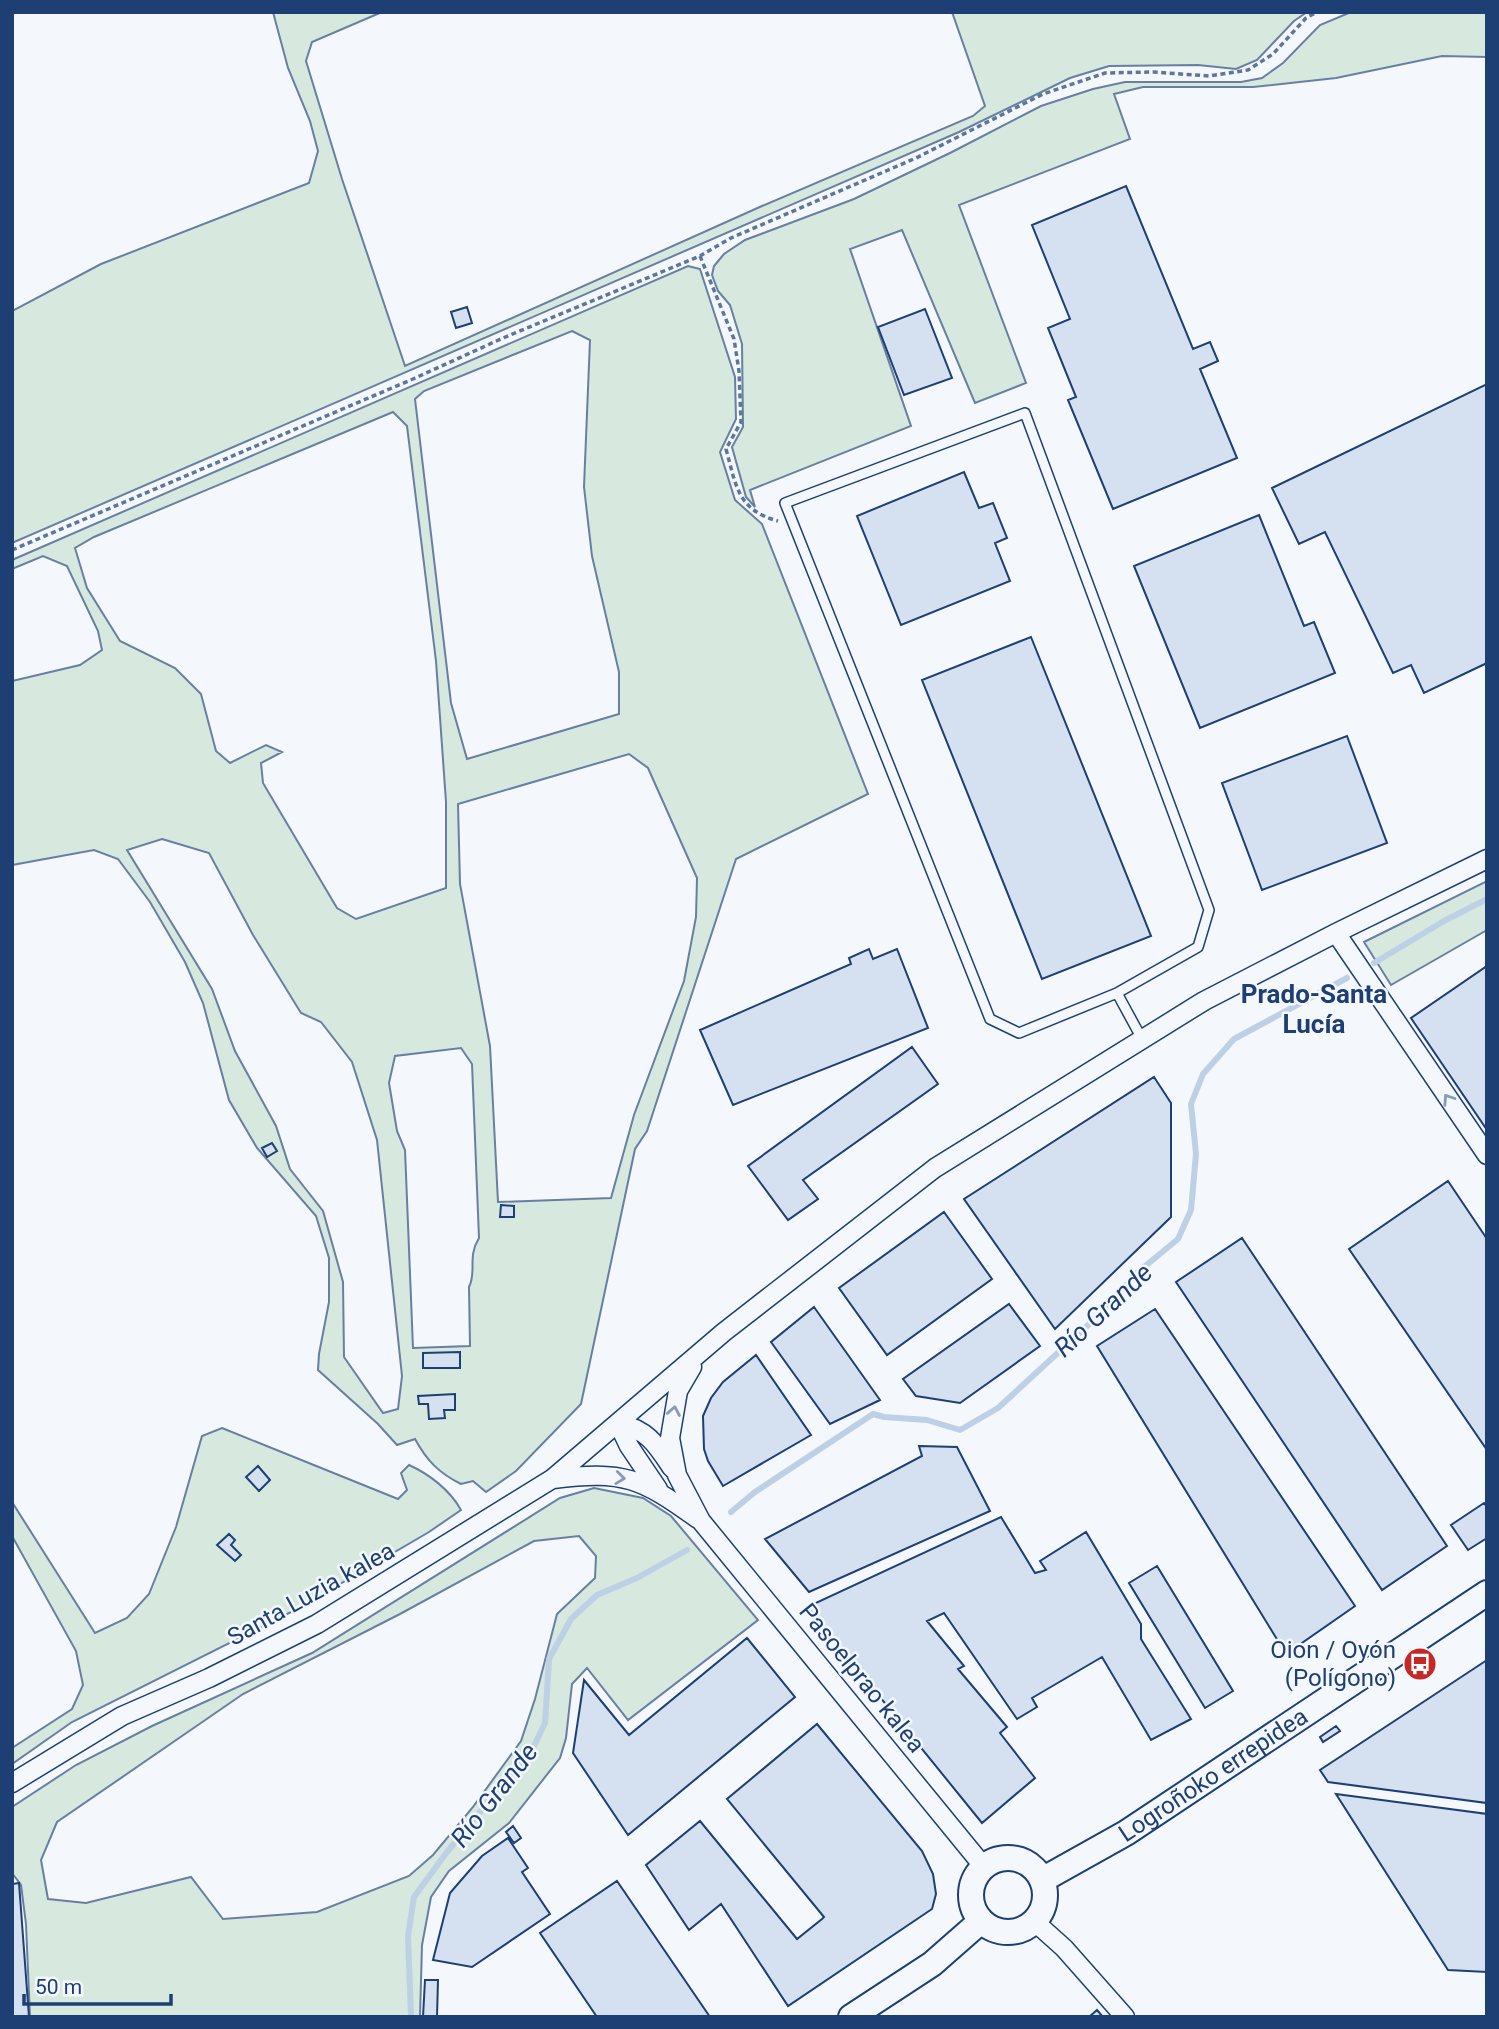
<svg xmlns="http://www.w3.org/2000/svg" width="1499" height="2029" viewBox="0 0 1499 2029" font-family="Roboto,sans-serif">
<style>
.green{fill:#d7e8df;stroke:#687fa3;stroke-width:2;fill-rule:evenodd}
.lines{fill:none;stroke-linecap:round;stroke-linejoin:round}
.stream{stroke:#bed0e5;stroke-width:6}
.building{fill:#d5e0f0;stroke:#1d3f73;stroke-width:2}
.lane-casing{stroke:#1d3f73;stroke-width:12}
.street-casing{stroke:#1d3f73;stroke-width:21}
.secondary-casing{stroke:#1d3f73;stroke-width:28}
.path{stroke:#5e769c;stroke-width:3.5;stroke-dasharray:5 3.5;stroke-linecap:butt}
.lane{stroke:#f4f7fb;stroke-width:9}
.street{stroke:#f4f7fb;stroke-width:18}
.secondary{stroke:#f4f7fb;stroke-width:24}
.oneway{stroke:#889bb7}
.labels{text-anchor:middle;dominant-baseline:central;stroke-width:5;stroke-linejoin:round;paint-order:stroke}
.street-label{font-size:24px;fill:#1d3f73;stroke:#f4f7fb}
.poi-label{font-size:24px;fill:#1d3f73;stroke:#f4f7fb;text-anchor:end}
.neighbourhood-label{font-size:26px;font-weight:bold;fill:#1d3f73;stroke:#f4f7fb}
.water-label{font-size:26px;font-style:italic;fill:#1d3f73;stroke:#f4f7fb}
</style>
<rect width="100%" height="100%" fill="#f4f7fb"/>
<!-- green -->
<path class="green" d="M273 12H382L312 42 306 61 342 179 405 366 762 206 973 116 985 106 952 12H1307L1294 21 1257 60 1236 69 1198 65 1109 66 1070 78 959 132 12 543V311L101 264 309 183 318 151 310 121 288 68Z
M1351 12H1487V57L1442 56 1336 78 1253 87H1143L1114 94 1130 139 959 205 1026 383 975 403 902 230 850 249 911 426 750 490 755 507 746 497 732 447 743 427 742 344 730 305 718 291 712 275 714 266 724 254 745 240 854 199 952 152 1041 106 1093 89 1125 82H1241L1262 78 1283 63 1320 25Z
M688 266 700 269 735 377 736 419 720 452 735 500 762 524 868 794 736 859 647 1131 635 1149 581 1404 516 1471 486 1492 473 1481 461 1484C439 1473 427 1461 415 1439L397 1445 378 1424 318 1370 319 1354 329 1302V1258L316 1216 257 1148 229 1100 203 1003 185 962 150 902 118 859 94 850 12 865V681L80 665 102 650 98 631 67 566 43 556 12 569V560ZM572 331 590 340 584 487 592 556 619 672V714L467 759 451 703 415 399 424 391ZM393 412 407 426 436 661 446 802V888L356 919 337 908 263 783 261 763 282 752 266 745 230 763 216 751 201 694 175 668 120 641 87 588 75 548 94 537ZM629 754 648 768 697 878 696 917 684 981 634 1115 611 1198 498 1202 490 1046 460 884 458 804ZM162 839 209 853 253 935 301 1013 321 1022 352 1062 377 1140 402 1376 398 1409 383 1413 344 1357 343 1282 323 1211 290 1169 276 1126 235 1051 212 989 127 850ZM461 1048 472 1064 479 1238C467 1257 477 1272 469 1287L470 1346 413 1348 405 1150 397 1131 389 1083 395 1056Z
M1487 881V930L1391 985 1364 942Z
M222 1428 398 1499 407 1490 401 1473 409 1465C429 1474 450 1490 461 1510L429 1532 297 1609 72 1722 12 1764V1748L72 1709 83 1685 76 1651 12 1536V1502L95 1633 127 1618 149 1594 176 1527 202 1436Z
M594 1488 643 1498 671 1516 758 1620 628 1720 587 1668 572 1684 566 1738 560 1758 509 1823 449 1871 431 1897 422 1945 420 2017H30L26 1924 21 1885 12 1873V1807L76 1765 152 1726 312 1653 560 1498ZM579 1536 596 1556 595 1578 557 1614 535 1699 521 1741 473 1807 433 1855 409 1876 317 1912 223 1919 191 1877 86 1903 48 1899 41 1860 57 1822 243 1694 400 1614 534 1541Z"/>
<g class="lines">
<!-- stream -->
<path class="stream" d="M1374 963 1444 921 1487 899
M731 1512 755 1492 873 1414 884 1417 927 1420 960 1430 998 1408 1098 1316 1138 1272 1178 1239 1191 1210 1196 1154 1191 1104 1203 1074 1234 1039 1347 978
M411 2017 408 1936 414 1897 447 1852 533 1748 545 1723 549 1659 571 1619 597 1595 637 1578 687 1550"/>
</g>
<!-- building -->
<path class="building" d="M1126 186 1193 349 1210 342 1218 361 1200 369 1237 458 1113 509 1068 400 1076 397 1048 328 1070 319 1032 225Z
M467 307 472 323 456 328 451 312Z
M925 309 952 378 904 395 878 327Z
M1487 384V663L1424 693 1411 665 1393 673 1325 532 1299 544 1272 488Z
M964 472 979 508 993 503 1007 538 995 543 1010 581 901 625 857 516Z
M1259 515 1304 626 1314 622 1335 673 1200 728 1134 566Z
M1031 637 1151 936 1042 979 922 680Z
M1347 736 1387 843 1262 890 1222 783Z
M869 949 873 959 897 949 928 1028 733 1105 700 1030 851 964 849 958Z
M1487 966V1130L1411 1018Z
M912 1047 938 1084 803 1180 818 1199 788 1220 748 1166Z
M1154 1077 1171 1103V1217L1055 1329 964 1199Z
M272 1143 277 1151 267 1157 262 1148Z
M1448 1181 1487 1239V1450L1349 1249Z
M501 1205 514 1206V1217H500Z
M944 1212 992 1279 887 1355 839 1288Z
M1242 1238 1447 1546 1382 1590 1176 1282Z
M1009 1304 1040 1346 960 1403 916 1396 903 1379Z
M814 1307 880 1400 830 1424 771 1342Z
M1155 1309 1355 1606 1286 1654 1097 1346Z
M460 1352V1368H423V1353Z
M756 1355 811 1435 723 1486 708 1461 704 1449 703 1416 711 1398 723 1382Z
M455 1394V1410H444L445 1418 429 1419 428 1404H419L418 1396Z
M919 1446 957 1447 990 1511 809 1592 765 1539 922 1456Z
M258 1466 270 1480 259 1491 246 1477Z
M1484 1503 1487 1507V1538L1468 1550 1451 1525Z
M1001 1517 1035 1573 1046 1570 1040 1561 1086 1532 1141 1624V1639L1191 1719 1151 1740 1102 1657 1032 1698 1037 1707 1017 1719 944 1613 927 1621 964 1666 958 1669 1007 1727 1000 1733 1035 1778 982 1823 807 1607Z
M229 1534 235 1540 231 1545 241 1555 235 1561 217 1545Z
M1157 1566 1233 1691 1205 1708 1129 1583Z
M747 1638 795 1697 628 1835 573 1753 584 1680 629 1735Z
M1487 1660V1803L1328 1782 1320 1770Z
M817 1724 922 1851 933 1874 936 1894 932 1909 929 1911 788 2006 721 1904 689 1930 646 1865 700 1821 797 1939 822 1919 824 1917 727 1799Z
M1336 1726 1340 1731 1323 1742 1320 1737Z
M1336 1794 1487 1814V1972L1448 1970Z
M513 1826 521 1838 514 1843 506 1832Z
M508 1838 528 1868 522 1872 550 1914 472 1967 433 1960 450 1893 482 1856Z
M617 1881 710 2017H597L540 1933Z
M19 1883 29 2017H12V1884Z
M425 1980H438L437 2017H423Z
M1097 2010 1103 2017H1089Z"/>
<g class="lines">
<defs>
<path id="lane" d="M1117 993 1198 947 1209 910 1025 413 785 503 990 1019 1019 1033 1117 993 1142 1039"/>
<path id="street" d="M1336 933 1487 1155
M692 1367 678 1391 670 1438 677 1475 701 1521 984 1867
M618 1423C648 1430 656 1444 672 1468
M618 1423 629 1446 658 1489
M553 1479C624 1470 641 1478 698 1519
M12 1783 122 1716 209 1678 317 1624 552 1479 724 1332 935 1168 1204 1001 1336 933 1487 859
M1035 1922 1064 1948 1125 2017"/>
<g id="secondary">
<circle cx="1008" cy="1895" r="37"/>
<path id="s1" d="M1042 1880 1126 1833 1487 1593"/>
<path d="M851 2017 932 1964 981 1921"/>
</g>
</defs>
<!-- lane casing -->
<use href="#lane" class="lane-casing"/>
<!-- street casing -->
<use href="#street" class="street-casing"/>
<!-- secondary casing -->
<use href="#secondary" class="secondary-casing"/>
<!-- path -->
<path class="path" d="M700 256 734 339 739 371 741 422 726 449C736 485 737 510 778 521
M12 550 413 379 503 338 700 256 731 238 916 158 1043 94 1105 73 1153 72 1209 76 1248 70 1273 54 1306 18 1317 12"/>
<!-- lane -->
<use href="#lane" class="lane"/>
<!-- street -->
<use href="#street" class="street"/>
<!-- secondary -->
<use href="#secondary" class="secondary"/>
</g>
<!-- one-way arrows -->
<defs><path id="oneway-chevron" d="M-2-3.5L2.5 0L-2 3.5" fill="none" stroke-width="1.6" stroke-linecap="round" stroke-linejoin="round" transform="scale(1.75)"/></defs>
<g class="oneway">
<use href="#oneway-chevron" transform="translate(1448 1099) rotate(-124)"/>
<use href="#oneway-chevron" transform="translate(674 1411) rotate(-80)"/>
<use href="#oneway-chevron" transform="translate(620 1478) rotate(7)"/>
</g>
<!-- icons -->
<defs>
<symbol id="bus-disc" viewBox="-11 -11 22 22"><circle r="9.5" fill="#c62828" stroke="#f4f7fb"/><path d="M-5-6H5V4H4V6H2V4H-2V6H-4V4H-5ZM-3.5-4V0h7V-4ZM-3.5 1.2v1.5H-2V1.2ZM2 1.2v1.5H3.5V1.2Z" fill="#fff"/></symbol>
</defs>
<g fill-rule="evenodd">
<use href="#bus-disc" x="1401" y="1645" width="38" height="38"/>
</g>
<g class="labels">
<!-- street labels -->
<g class="street-label">
<text transform="translate(311 1594) rotate(-29)">Santa Luzia kalea</text>
<text transform="translate(862 1678) rotate(51)">Pasoelprao kalea</text>
<text stroke="none"><textPath href="#s1" startOffset="201">Logroñoko errepidea</textPath></text>
</g>
<!-- poi labels -->
<g class="poi-label">
<text x="1396" y="1650">Oion / Oyón<tspan x="1396" dy="28">(Polígono)</tspan></text>
</g>
<!-- neighbourhood labels -->
<g class="neighbourhood-label">
<text x="1314" y="994">Prado-Santa<tspan x="1314" dy="30">Lucía</tspan></text>
</g>
<!-- water labels -->
<g class="water-label">
<text transform="translate(1103 1310) rotate(-43)">Río Grande</text>
<text transform="translate(494 1795) rotate(-52)">Río Grande</text>
</g>
</g>
<!-- border -->
<rect width="1499" height="2029" fill="none" stroke="#1d3f73" stroke-width="28"/>
<!-- scale -->
<path d="M24 1994v10h147v-10" fill="none" stroke="#1d3f73" stroke-width="3.5"/>
<text x="35" y="1994" font-size="21" fill="#1d3f73" stroke="#f4f7fb" stroke-width="5" paint-order="stroke">50 m</text>
</svg>
